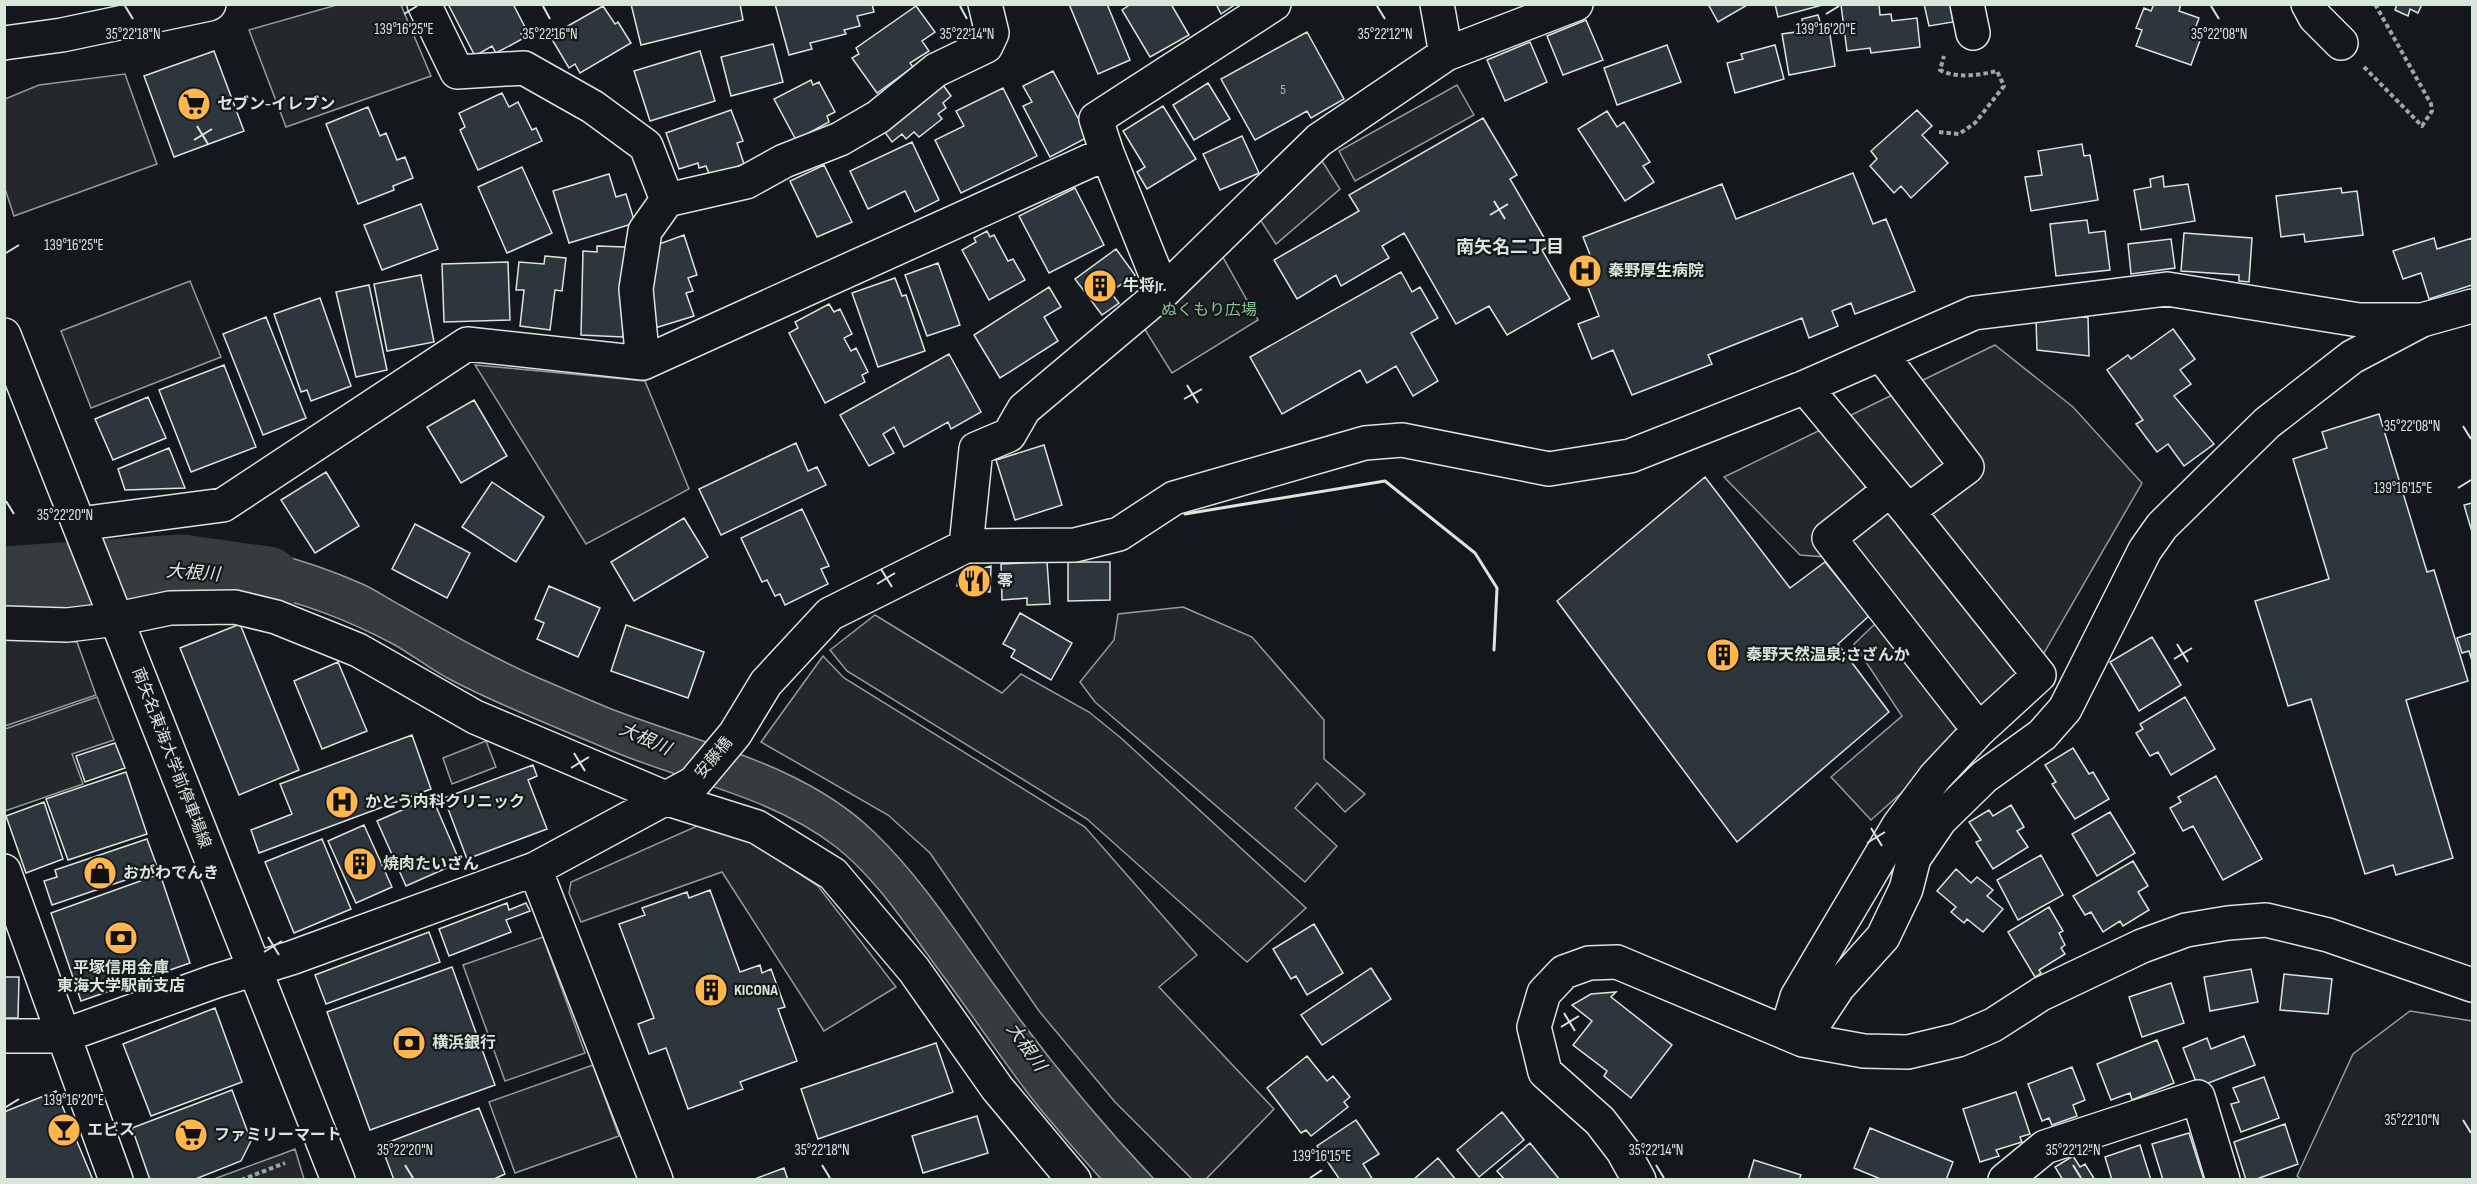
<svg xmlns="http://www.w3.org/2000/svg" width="2477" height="1184" viewBox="0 0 2477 1184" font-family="'Sofia Sans Condensed','Noto Sans JP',sans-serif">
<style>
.green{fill:#202428;stroke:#939e99;stroke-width:1.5}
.parking{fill:#24282b;stroke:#939e99;stroke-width:1.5}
.water{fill:#363b3e;stroke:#939e99;stroke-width:1.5}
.pier{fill:#14181c;stroke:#939e99;stroke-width:1.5}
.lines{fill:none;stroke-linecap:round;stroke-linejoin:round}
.river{stroke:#363b3e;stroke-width:69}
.building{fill:#2c363c;stroke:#d8e6dc;stroke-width:1.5}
.minor-casing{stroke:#d8e6dc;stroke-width:36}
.major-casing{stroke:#d8e6dc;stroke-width:36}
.path{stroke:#9da8a2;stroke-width:4;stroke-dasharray:4.5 3;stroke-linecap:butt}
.minor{stroke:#14181c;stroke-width:33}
.major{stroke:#14181c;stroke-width:33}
.wall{stroke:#d8e6dc;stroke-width:3}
.ticks{fill:none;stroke:#d8e6dc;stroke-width:2}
.labels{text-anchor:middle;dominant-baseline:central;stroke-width:4.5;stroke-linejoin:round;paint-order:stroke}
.number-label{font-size:14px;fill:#adbab4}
.poi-label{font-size:16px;font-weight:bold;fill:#d8e6dc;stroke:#14181c;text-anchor:start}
.park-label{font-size:16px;fill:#8ac095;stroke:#14181c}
.street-label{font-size:16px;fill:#d8e6dc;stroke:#14181c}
.neighbourhood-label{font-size:18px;font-weight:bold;fill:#d8e6dc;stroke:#14181c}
.water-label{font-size:18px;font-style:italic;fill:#d8e6dc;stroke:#14181c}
.ticks-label{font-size:15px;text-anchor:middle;fill:#d8e6dc;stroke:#14181c;stroke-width:4.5;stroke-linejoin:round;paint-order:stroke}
</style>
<rect width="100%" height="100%" fill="#14181c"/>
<!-- green -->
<path class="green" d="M1220 252 1258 320 1172 373 1142 325Z
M2410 1011 2472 1021V1179L2302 1180 2297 1176 2353 1054Z"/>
<!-- parking -->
<path class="parking" d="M340 4 401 5 431 76 286 127 249 30Z
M125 74 157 164 14 216 5 189V99L39 85Z
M1457 85 1474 115 1355 181 1339 151Z
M1322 161 1340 189 1276 244 1259 218Z
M190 281 221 357 91 408 61 331Z
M1995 345 2073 407 2142 483 2029 679 1871 820 1831 777 1902 716 1854 644 1876 623 1825 557 1800 555 1724 477Z
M475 365 645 381 689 489 586 544Z
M1183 607 1252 637 1324 720V759L1365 794 1345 812 1317 783 1295 808 1337 846 1305 882 1095 702 1080 682 1114 640 1118 614Z
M875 615 1002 693 1021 674 1089 712 1121 738 1306 908 1247 962 1087 819 847 671 830 650Z
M4 637 77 642 96 695 5 726Z
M823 656 844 678 1085 827 1197 955 1159 987 1274 1109 1206 1179H1192L1115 1102 1039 1011 930 853 888 815 761 742Z
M97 697 114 740 72 754 83 784 5 811V729Z
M486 741 496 767 452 784 443 758Z
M697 826 751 842 818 886 896 987 824 1031 722 872 581 922 569 893 571 882Z
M543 937 585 1053 505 1081 463 965Z
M593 1065 619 1136 515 1173 489 1102Z
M295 1149 304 1179H214L282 1154Z"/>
<!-- water -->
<path class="water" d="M185 540C239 540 310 561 360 583 375 589 388 599 402 606 448 632 493 658 541 679 565 689 589 700 614 710 702 744 804 764 874 832 925 881 962 942 1004 998 1050 1061 1101 1123 1154 1179H1101C1081 1157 1061 1134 1042 1111 1006 1067 975 1018 941 973 909 930 878 880 836 847 771 796 686 782 612 751 558 728 503 707 451 680 431 670 413 655 393 644 329 610 259 587 187 585L184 576 152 562 143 563 83 574 43 591 5 594 4 556 20 557Z"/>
<!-- pier -->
<path class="pier" d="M139 541 148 566 84 577 52 590 38 552Z"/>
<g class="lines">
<!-- river -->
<path class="river" d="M4 581 181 569 267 581"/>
</g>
<!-- building -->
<path class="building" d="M448 4H513L527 31 521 34 524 38 496 53 492 46 475 56Z
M631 4H740L743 20 641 45Z
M775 4H872L874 12 857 16 860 26 844 30 846 34 810 43 812 49 789 55Z
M1069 4H1107L1130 60 1098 74Z
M1131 4H1171L1189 35 1150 57 1122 10Z
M1216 4H1236L1221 14Z
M1708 4H1749L1718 22Z
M1775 4H1826L1778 17Z
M1879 4 1880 15 1891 14 1892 21 1917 18 1920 47 1871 53 1870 48 1847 51 1841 5Z
M1924 4H1950L1953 22 1929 26Z
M2154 4H2181L2179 11 2199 18 2194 32 2202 35 2191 65 2136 46 2142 30 2136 28 2144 8 2151 11Z
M2397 4H2422L2418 13 2410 9 2408 16 2395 10Z
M603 6 615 24 618 22 631 43 580 73 575 64 569 68 550 36Z
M916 6 935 32 922 41 929 51 910 63 913 67 877 93 852 58 859 54 856 48Z
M1818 15 1822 28 1829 29 1835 66 1789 75 1782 34 1803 31 1802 19Z
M1586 20 1603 60 1563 75 1547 36Z
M1307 32 1344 99 1311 118 1307 111 1255 140 1221 79Z
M1530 42 1547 82 1505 101 1487 60Z
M773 44 783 82 731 96 721 57Z
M1667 45 1681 82 1617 105 1604 68Z
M1775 45 1784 79 1735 93 1727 63 1743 59 1741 54Z
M214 51 244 131 174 157 144 76Z
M700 51 715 101 650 121 634 71Z
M1053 71 1088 137 1050 157 1023 106 1032 102 1023 86Z
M811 80 813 85 819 82 835 112 827 116 829 122 796 140 774 99Z
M1208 83 1230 119 1194 140 1173 105Z
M943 85 951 96 943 103 946 108 938 114 942 119 919 137 914 132 906 139 902 134 892 142 884 131Z
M1003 88 1037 156 961 193 935 140 964 126 956 111Z
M502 93 509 107 518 102 532 130 536 128 542 141 478 170 460 130 465 127 459 113Z
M1163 106 1196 159 1147 189 1137 172 1145 167 1123 131Z
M368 107 380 136 386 133 397 160 405 157 413 178 393 186 394 190 358 204 326 124Z
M731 110 743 141 737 143 744 164 710 176 706 166 699 168 698 163 679 169 666 133Z
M1917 110 1932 126 1922 135 1948 163 1911 198 1901 186 1894 193 1870 166 1877 159 1871 151Z
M1607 111 1617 127 1624 122 1650 162 1643 166 1654 182 1625 201 1578 129Z
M1483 118 1517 175 1510 179 1549 246 1542 250 1570 299 1507 335 1489 306 1456 324 1404 233 1382 246 1389 258 1341 286 1336 275 1297 299 1274 260 1359 211 1349 195Z
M1242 136 1259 173 1220 190 1203 154Z
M912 142 939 200 915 212 905 191 868 209 850 171Z
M2082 144 2084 156 2090 155 2098 200 2031 211 2025 177 2042 175 2038 151Z
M824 165 852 222 817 237 790 181Z
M522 167 552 233 507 253 478 187Z
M1853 173 1873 224 1886 219 1915 291 1855 314 1851 303 1832 311 1838 326 1809 338 1802 318 1708 355 1712 364 1632 395 1613 350 1592 359 1578 324 1599 316 1585 280 1598 275 1583 237 1722 184 1736 219Z
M609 174 616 197 626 194 635 223 569 243 553 191Z
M2163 176 2164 187 2188 184 2195 221 2141 230 2134 190 2151 187 2150 179Z
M1075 188 1104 245 1049 273 1019 216Z
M2341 188 2342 193 2357 191 2363 235 2305 242 2304 234 2281 237 2276 196Z
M421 204 438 249 382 270 364 225Z
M2087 220 2089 233 2105 231 2110 270 2056 276 2050 224Z
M987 231 990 237 994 235 1008 261 1013 259 1025 280 989 300 962 250 976 242 974 238Z
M2184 233 2252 238 2249 282 2239 281V275L2181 271Z
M684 235 697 275 688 278 693 291 686 293 694 316 655 328 646 276 651 247Z
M2434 238 2437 249 2472 238V285L2429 299 2421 273 2403 279 2393 251Z
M2171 239 2175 268 2131 274 2128 244Z
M597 246 625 247 623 337 581 335 583 251 597 252Z
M1116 249 1135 275 1110 292 1119 303 1102 315 1075 279Z
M545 256 566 258 562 291 555 290 550 330 520 326 524 290H516L519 262 544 264Z
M508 262 510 320 444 322 442 264Z
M938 263 960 325 927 336 905 275Z
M1401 272 1412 292 1420 287 1438 318 1411 333 1438 381 1413 396 1396 366 1367 383 1360 370 1282 414 1250 357Z
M421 275 434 342 387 351 374 284Z
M895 278 902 296 906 295 925 351 878 367 852 293Z
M369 285 387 370 356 377 336 292Z
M1049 287 1061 307 1044 317 1058 341 1000 378 974 335Z
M320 298 351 386 311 401 307 390 301 392 274 314Z
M829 304 834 312 840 309 852 334 844 338 851 351 856 348 868 372 862 375 865 382 825 403 789 333 798 328 795 322Z
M266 317 306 418 263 435 223 334Z
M2088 317 2089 356 2037 350 2036 319Z
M2173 329 2195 359 2180 370 2191 384 2174 396 2214 444 2184 466 2168 444 2157 452 2136 424 2143 420 2107 370 2128 355 2131 359Z
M949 354 981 412 951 429 948 422 904 447 894 427 883 434 894 453 869 466 840 415Z
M224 365 256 447 191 472 159 390Z
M148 397 166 438 113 460 95 419Z
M474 400 507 456 461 483 427 427Z
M2379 414 2427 572 2434 570 2468 681 2406 700 2453 858 2396 875 2393 865 2365 874 2311 699 2288 706 2255 601 2329 579 2293 459 2327 448 2322 432Z
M796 443 808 471 817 467 826 485 721 535 699 489Z
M1044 445 1062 505 1015 520 996 460Z
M169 448 185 488 125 490 118 469Z
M326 472 359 526 315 553 281 500Z
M1705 477 1790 588 1825 562 1869 616 1838 644 1889 712 1737 842 1557 601Z
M492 482 544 517 516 562 462 527Z
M2472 503V532L2464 505Z
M802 509 829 566 821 569 828 584 785 605 780 594 775 596 767 580 762 582 741 538Z
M684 518 708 557 634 601 611 562Z
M415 524 470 553 447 598 392 569Z
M1047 562 1050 604 1027 605V598L1002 600 1001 564Z
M1068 562H1110V600L1068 601Z
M991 566 990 592 957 586 959 575Z
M549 586 600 608 578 657 537 639 544 623 535 619Z
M1020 613 1072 643 1051 680 1011 657 1015 650 1003 644Z
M240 624 299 770 239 795 180 648Z
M626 625 704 652 688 698 611 671Z
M2472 633V661L2469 651 2462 653 2457 638Z
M2152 637 2181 685 2139 711 2110 662Z
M338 662 367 731 322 749 294 681Z
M2185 697 2215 749 2171 775 2158 752 2150 756 2136 733 2143 729 2140 724Z
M412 735 431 789 259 853 251 830 292 814 280 784Z
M115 743 125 768 85 782 76 756Z
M2073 748 2089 774 2093 772 2109 799 2075 819 2052 784 2056 782 2045 765Z
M533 765 537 776 528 780 547 829 467 859 444 798Z
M126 772 147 834 68 860 46 799Z
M2216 776 2262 859 2223 880 2193 826 2183 831 2170 808 2181 802 2178 797Z
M432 797 460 862 406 886 377 821Z
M44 802 63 859 26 873 6 816Z
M2011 805 2024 827 2017 831 2028 847 1993 869 1976 842 1981 840 1969 822 1989 810 1993 816Z
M2110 812 2135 853 2097 876 2072 834Z
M364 825 392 887 356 903 328 841Z
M147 839 158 869 52 905 44 881 57 877 55 870Z
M322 839 351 909 294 933 265 862Z
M2041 855 2063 895 2018 920 1997 880Z
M2133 861 2148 886 2138 892 2149 910 2123 926 2120 921 2103 932 2091 912 2085 915 2073 896Z
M1956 869 1971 883 1977 877 1993 890 1987 896 2003 909 1983 932 1967 919 1964 923 1951 912 1956 907 1937 891Z
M160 874 190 963 81 1001 51 913Z
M710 890 740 972 760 965 762 973 771 969 785 1007 778 1009 797 1061 740 1082 743 1089 688 1109 666 1048 649 1054 638 1024 654 1018 619 924 645 915 642 908 687 892 689 898Z
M507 903 509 910 526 903 530 911 506 920 511 932 449 956 439 929Z
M2049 907 2063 931 2059 933 2065 945 2061 948 2065 954 2039 970 2041 973 2035 977 2008 932Z
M1314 924 1343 973 1307 995 1296 976 1291 979 1273 949Z
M429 932 440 962 326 1004 315 975Z
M452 967 495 1085 370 1130 327 1012Z
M1371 968 1391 999 1322 1045 1301 1015Z
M2251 969 2258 1002 2210 1011 2204 977Z
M2284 974 2332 979 2328 1014 2280 1010Z
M4 977H19L18 1018H4Z
M2171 983 2184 1023 2142 1037 2129 997Z
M1616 992 1611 997 1672 1045 1631 1098 1604 1076 1607 1071 1573 1045 1592 1021 1572 1005 1591 994Z
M215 1008 242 1082 151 1116 123 1044Z
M2244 1036 2255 1065 2198 1087 2183 1048 2207 1038 2211 1049Z
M2157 1040 2174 1083 2132 1100 2130 1093 2111 1100 2097 1064Z
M936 1043 953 1092 818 1139 801 1089Z
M1307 1056 1327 1081 1333 1076 1350 1097 1344 1102 1348 1107 1311 1136 1306 1130 1301 1133 1267 1088Z
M2072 1067 2085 1100 2073 1105 2077 1116 2052 1125 2049 1118 2042 1121 2028 1084Z
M2264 1077 2279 1118 2241 1132 2231 1104 2239 1102 2233 1088Z
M232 1090 251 1141 241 1161 193 1180H150L132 1128Z
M56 1091 93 1180H4V1112Z
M2016 1092 2030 1134 2020 1137 2022 1142 1996 1150 1999 1156 1980 1162 1963 1109Z
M479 1108 505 1174 492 1180H394L381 1145Z
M1502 1112 1524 1140 1479 1177 1457 1150Z
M977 1116 988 1153 923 1173 912 1136Z
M1356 1120 1379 1154 1363 1164 1373 1180H1340L1317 1146Z
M2285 1124 2298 1164 2254 1180H2246L2234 1142Z
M1870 1128 1953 1162 1946 1180H1883L1854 1168Z
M2189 1133 2204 1180H2163L2152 1144Z
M1530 1143 1560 1180H1505L1497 1171Z
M2140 1145 2151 1180H2112L2105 1157Z
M2073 1156 2080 1167 2085 1164 2095 1180H2063L2055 1167Z
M1438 1158 1456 1180H1413Z
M1754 1160 1801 1175 1799 1180H1748Z
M784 1168 788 1180H752Z"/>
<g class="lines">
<defs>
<path id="minor" d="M424 4 457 72 524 68 593 107 646 146 667 200 746 182 784 161 840 139 878 117 936 70 986 46 992 33 985 4
M1437 4 1446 54
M1967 4 1973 33
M2308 4 2315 17 2341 43
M1163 292 1107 153 1096 119 1274 4
M1881 354 1967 467 1908 511
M643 363 636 289 645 231 667 200
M1890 490 1829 538 1979 730
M79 524 223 505 467 344 643 363 1107 153
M966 546 976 449 1009 435 1024 409 1163 292 1319 140 1446 54 1576 4
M4 623 67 625 117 619 170 608 235 607 276 617 358 650 475 717 668 799 757 827 833 874 914 970 997 1088 1074 1180
M535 869 656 1180
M4 871 116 1180
M1786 1033 1797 997 1899 825 1935 777 1979 730 2039 675 1908 511 1805 387
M4 1036H63L216 981 291 958 535 869 694 783 735 734 766 683 830 614 966 546 1075 545 1119 534 1174 498 1365 443 1402 440 1549 469 1630 456 1805 387 1974 313 2167 289 2359 320H2422
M1803 1040 1838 987 1883 937 1906 889 1914 858 1940 820 1984 777 2042 735 2065 709 2145 550 2162 526 2267 423 2352 357 2422 320 2472 306
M1639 1180 1623 1151 1600 1121 1545 1072 1534 1027 1544 993 1564 972 1589 963 1617 962 1803 1040 1864 1051 1908 1052 1958 1040 1993 1025 2041 994 2142 946 2186 930 2228 923 2266 920 2328 935 2472 985
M2005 1180 2045 1147 2198 1097 2223 1180"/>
<path id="major" d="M4 43 62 35 209 4
M4 335 338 1180"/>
</defs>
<!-- minor casing -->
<use href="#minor" class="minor-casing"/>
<!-- major casing -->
<use href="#major" class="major-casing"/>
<!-- path -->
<path class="path" d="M2364 67 2422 126 2432 111 2431 104 2375 4
M1939 132 1959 134 1975 123 2004 86 1997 71C1979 75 1957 79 1940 70L1944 56
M241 1180 285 1163"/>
<!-- minor -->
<use href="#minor" class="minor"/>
<!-- major -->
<use href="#major" class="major"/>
<!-- wall -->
<path class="wall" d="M1185 514 1385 481 1475 553 1497 588 1494 650"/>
</g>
<!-- ticks -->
<path class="ticks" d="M125 6 133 19M543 6 550 19M960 6 967 19M1377 6 1385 19M2211 6 2219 19M404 14 417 6M1826 14 1839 6M197 126 208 144M194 140 212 129M1494 201 1505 219M1490 215 1508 204M6 253 19 245M1187 385 1198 403M1184 399 1202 389M2463 426 2471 439M2458 488 2471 480M6 501 14 514M881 569 892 587M877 584 895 573M2177 644 2188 662M2174 659 2192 648M574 753 585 771M571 768 589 757M1871 828 1882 846M1867 843 1885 832M268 937 279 955M264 952 282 941M1564 1013 1575 1031M1561 1027 1579 1016M6 1107 19 1099M2463 1120 2471 1133M405 1165 413 1178M822 1165 830 1178M1656 1165 1664 1178M2073 1165 2081 1178M1310 1178 1322 1170"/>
<!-- icons -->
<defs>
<symbol id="supermarket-disc" viewBox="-11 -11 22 22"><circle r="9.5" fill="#ffb74d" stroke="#14181c"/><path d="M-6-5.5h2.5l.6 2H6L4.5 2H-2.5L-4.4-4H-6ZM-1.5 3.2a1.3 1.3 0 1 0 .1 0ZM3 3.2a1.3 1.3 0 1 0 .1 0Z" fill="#111"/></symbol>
<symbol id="hospital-disc" viewBox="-11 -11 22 22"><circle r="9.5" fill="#ffb74d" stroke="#14181c"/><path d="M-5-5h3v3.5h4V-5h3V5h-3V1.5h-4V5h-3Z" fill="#111"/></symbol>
<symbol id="building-disc" viewBox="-11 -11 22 22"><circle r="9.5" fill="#ffb74d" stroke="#14181c"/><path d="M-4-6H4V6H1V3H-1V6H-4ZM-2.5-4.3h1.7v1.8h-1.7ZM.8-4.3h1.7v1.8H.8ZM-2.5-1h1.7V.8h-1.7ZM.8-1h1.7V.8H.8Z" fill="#111"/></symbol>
<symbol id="restaurant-disc" viewBox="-11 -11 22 22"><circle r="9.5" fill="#ffb74d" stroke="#14181c"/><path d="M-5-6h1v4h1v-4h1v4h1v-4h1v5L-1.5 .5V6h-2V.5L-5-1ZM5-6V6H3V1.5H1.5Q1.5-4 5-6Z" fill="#111"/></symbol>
<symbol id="shop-disc" viewBox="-11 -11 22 22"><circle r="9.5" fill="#ffb74d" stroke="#14181c"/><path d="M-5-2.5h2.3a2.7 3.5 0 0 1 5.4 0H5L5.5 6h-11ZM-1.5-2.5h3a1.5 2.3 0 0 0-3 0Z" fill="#111"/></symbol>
<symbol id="bank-disc" viewBox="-11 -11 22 22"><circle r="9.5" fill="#ffb74d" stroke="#14181c"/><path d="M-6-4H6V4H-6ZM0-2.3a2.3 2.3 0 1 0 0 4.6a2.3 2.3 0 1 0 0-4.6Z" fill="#111"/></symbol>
<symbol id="bar-disc" viewBox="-11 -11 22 22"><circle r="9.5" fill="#ffb74d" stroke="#14181c"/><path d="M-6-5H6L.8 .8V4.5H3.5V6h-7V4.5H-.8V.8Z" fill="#111"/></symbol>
</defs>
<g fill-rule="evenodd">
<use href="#supermarket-disc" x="175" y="85" width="38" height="38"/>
<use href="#hospital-disc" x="1566" y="252" width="38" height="38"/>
<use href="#building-disc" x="1081" y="267" width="38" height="38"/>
<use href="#restaurant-disc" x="955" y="562" width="38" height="38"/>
<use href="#building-disc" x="1704" y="636" width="38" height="38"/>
<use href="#hospital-disc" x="323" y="783" width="38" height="38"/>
<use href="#building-disc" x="341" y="845" width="38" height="38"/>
<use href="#shop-disc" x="81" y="854" width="38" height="38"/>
<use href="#bank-disc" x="102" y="919" width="38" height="38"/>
<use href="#building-disc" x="692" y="971" width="38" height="38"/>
<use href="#bank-disc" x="390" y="1024" width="38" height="38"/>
<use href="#bar-disc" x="45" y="1111" width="38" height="38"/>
<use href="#supermarket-disc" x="172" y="1116" width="38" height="38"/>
</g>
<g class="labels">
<!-- number labels -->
<g class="number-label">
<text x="1283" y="89">5</text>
</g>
<!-- poi labels -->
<g class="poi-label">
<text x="217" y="104">セブン-イレブン</text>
<text x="1608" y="271">秦野厚生病院</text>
<text x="1123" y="286">牛将Jr.</text>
<text x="997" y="581">零</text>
<text x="1746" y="655">秦野天然温泉;さざんか</text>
<text x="365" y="802">かとう内科クリニック</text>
<text x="383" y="864">焼肉たいざん</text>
<text x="123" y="873">おがわでんき</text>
<text x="121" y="968" text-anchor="middle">平塚信用金庫<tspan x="121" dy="18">東海大学駅前支店</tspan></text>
<text x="734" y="990">KICONA</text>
<text x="432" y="1043">横浜銀行</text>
<text x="87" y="1130">エビス</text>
<text x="214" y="1135">ファミリーマート</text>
</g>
<!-- park labels -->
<g class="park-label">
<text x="1209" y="310">ぬくもり広場</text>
</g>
<!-- street labels -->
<g class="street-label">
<text transform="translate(171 758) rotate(69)">南矢名東海大学前停車場線</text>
<text transform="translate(714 758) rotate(-50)">安藤橋</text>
</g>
<!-- neighbourhood labels -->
<g class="neighbourhood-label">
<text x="1510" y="247">南矢名二丁目</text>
</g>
<!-- water labels -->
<g class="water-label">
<text transform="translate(193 573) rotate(4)">大根川</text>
<text transform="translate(645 739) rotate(24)">大根川</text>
<text transform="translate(1026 1047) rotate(55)">大根川</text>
</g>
</g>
<g class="ticks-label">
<text x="404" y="34">139°16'25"E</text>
<text x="1826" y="34">139°16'20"E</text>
<text x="967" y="39">35°22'14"N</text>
<text x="1385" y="39">35°22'12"N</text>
<text x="133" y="39">35°22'18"N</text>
<text x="550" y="39">35°22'16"N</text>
<text x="2219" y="39">35°22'08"N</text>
<text x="74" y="250">139°16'25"E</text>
<text x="2412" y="431">35°22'08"N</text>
<text x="2403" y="493">139°16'15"E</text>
<text x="65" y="520">35°22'20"N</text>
<text x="74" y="1105">139°16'20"E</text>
<text x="2412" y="1125">35°22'10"N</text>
<text x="405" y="1155">35°22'20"N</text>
<text x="822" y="1155">35°22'18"N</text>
<text x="1656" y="1155">35°22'14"N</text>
<text x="2073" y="1155">35°22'12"N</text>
<text x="1322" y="1161">139°16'15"E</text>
</g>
<!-- border -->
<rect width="2477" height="1184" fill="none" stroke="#d8e6dc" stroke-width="12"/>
</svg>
